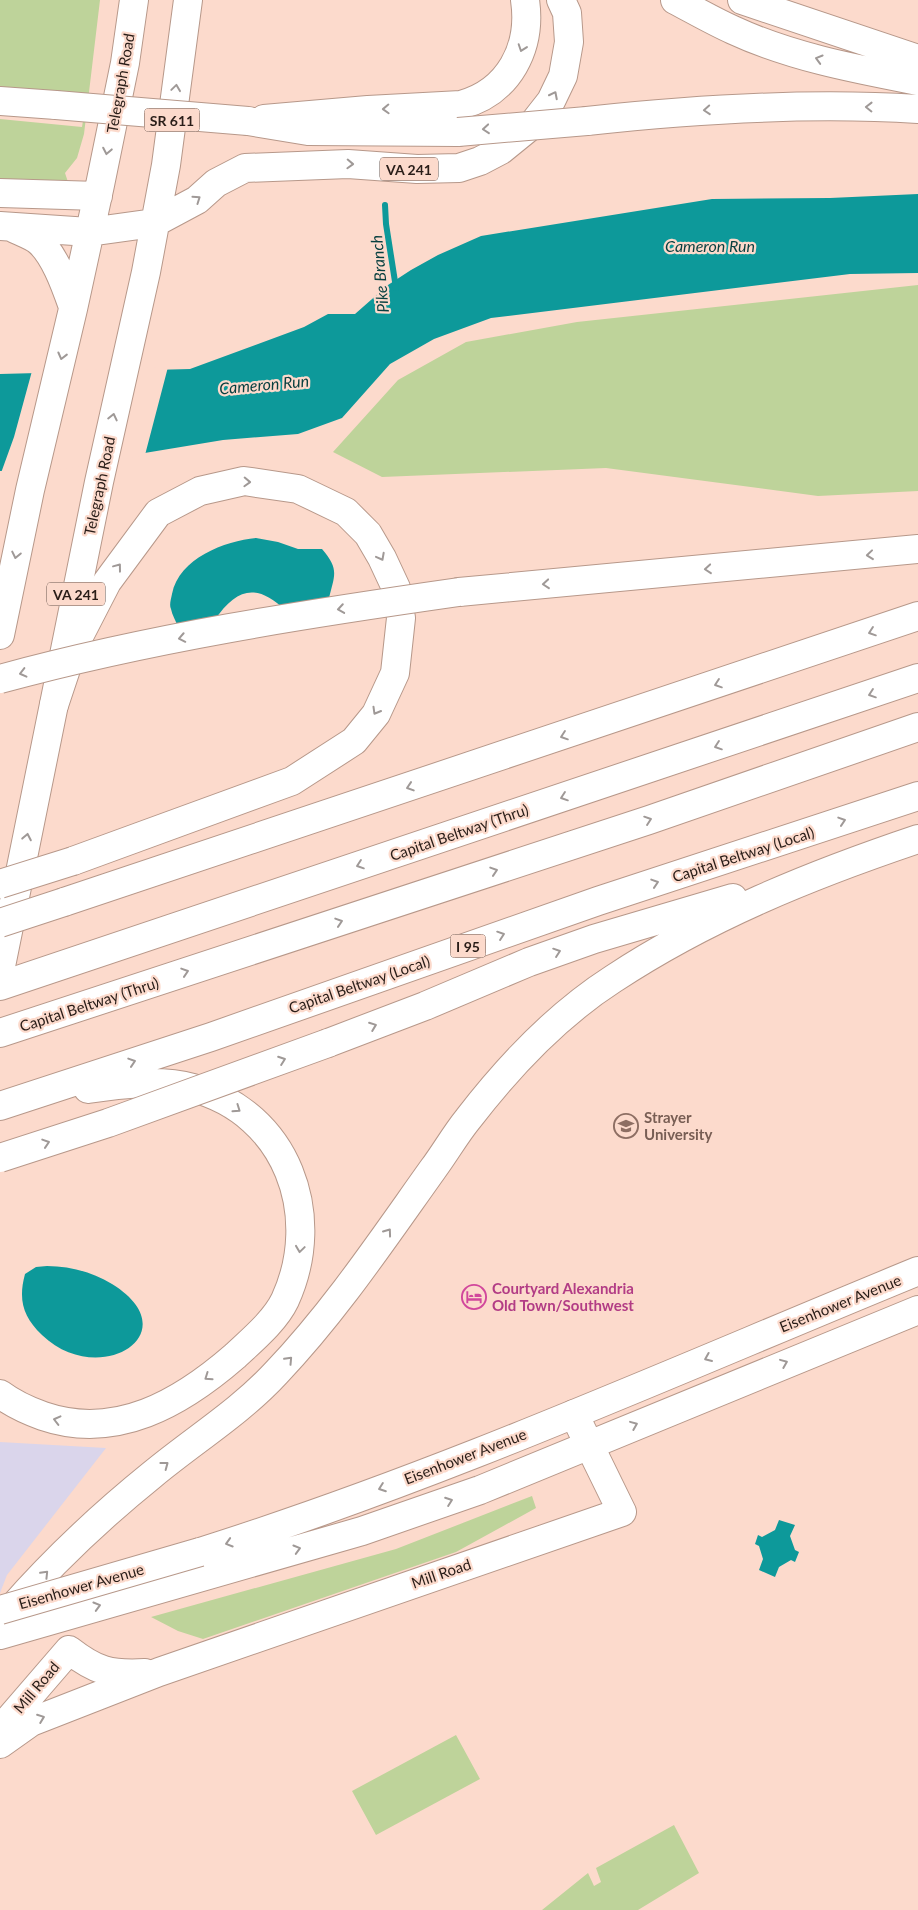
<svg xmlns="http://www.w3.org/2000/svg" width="918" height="1910" viewBox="0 0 918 1910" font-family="Lato,sans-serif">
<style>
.industrial{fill:#dad5eb}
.green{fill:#bed39a}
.water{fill:#0d999a}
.pier{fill:#fcdacc}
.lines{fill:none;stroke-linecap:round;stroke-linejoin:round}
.stream{stroke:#0d999a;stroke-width:6}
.minor-casing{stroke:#b7988a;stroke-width:30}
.major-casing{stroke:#b7988a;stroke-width:30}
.highway-casing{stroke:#b7988a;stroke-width:30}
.minor{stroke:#fff;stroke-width:28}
.major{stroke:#fff;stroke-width:28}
.highway{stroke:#fff;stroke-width:28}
.major-bridge-casing{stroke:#b7988a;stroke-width:30;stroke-linecap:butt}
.highway-bridge-casing{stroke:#b7988a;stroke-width:30;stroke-linecap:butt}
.major-bridge{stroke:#fff;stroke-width:28}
.highway-bridge{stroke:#fff;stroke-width:28}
.oneway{stroke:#9f9997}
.labels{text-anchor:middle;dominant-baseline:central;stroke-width:4.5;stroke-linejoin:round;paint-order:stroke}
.shield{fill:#fcdacc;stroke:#68564e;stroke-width:1}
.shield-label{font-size:14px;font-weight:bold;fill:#291d18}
.street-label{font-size:15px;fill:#291d18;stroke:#fcdacc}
.education-label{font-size:15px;font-weight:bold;fill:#785e54;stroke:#fcdacc;text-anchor:start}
.hotel-label{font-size:15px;font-weight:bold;fill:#b23c85;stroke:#fcdacc;text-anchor:start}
.water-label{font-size:16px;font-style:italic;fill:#073f3f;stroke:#fcdacc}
</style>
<rect width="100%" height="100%" fill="#fcdacc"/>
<!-- industrial -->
<path class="industrial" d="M0 1442 106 1448 7 1575 0 1593Z"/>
<!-- green -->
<path class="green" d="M0 0H100L84 134 77 158 65 173 68 182 0 184V119L82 127 87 95 0 89Z
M918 285V491L818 496 606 468 382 477 333 452 398 380 466 342 577 322Z
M532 1496 536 1508 456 1552 203 1639 178 1631 151 1617 396 1549Z
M456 1735 480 1779 376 1835 352 1791Z
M674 1825 699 1873 638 1910H542L588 1873 594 1886 601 1882 596 1868Z"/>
<!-- water -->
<path class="water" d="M918 194V273L850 274 491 318 434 339 390 364 342 418 298 434 223 440 42 470 0 471V374L190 369 304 327 328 314H355L388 285 411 270 438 255 481 236 712 199 830 198Z
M256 538 278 542 298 549H322C339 569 335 574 329 598L286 611C257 583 237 587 214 621L178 627C176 621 172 615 171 609 169 605 171 599 172 594 179 558 225 541 256 538Z
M47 1266C70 1266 92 1272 112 1284 191 1333 99 1390 42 1335 23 1317 18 1300 25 1274L36 1267Z
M779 1520 795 1525 790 1536 795 1550 799 1552 795 1562 791 1560 779 1567 775 1577 759 1570 763 1559 759 1546 755 1544 758 1535 762 1537 775 1530Z"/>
<!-- pier -->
<path class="pier" d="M168 367 145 455 43 472 1 473 14 437 32 371Z"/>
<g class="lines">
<!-- stream -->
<path class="stream" d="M385 205 386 224 396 288"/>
<defs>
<path id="minor" d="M0 1730 69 1650C96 1671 110 1675 145 1673
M0 1744 31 1722 159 1672 622 1512 574 1414"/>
<path id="major" d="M0 101 56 105
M264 119 368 110 461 105C509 92 532 48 525 0
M0 193 98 196
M0 226 89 232 154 223 197 200 216 183 245 168 348 164 417 169 459 168 480 161 501 150 533 124 551 101 563 76 569 42 567 13 561 0
M15 229C22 232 29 235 36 239 54 252 66 287 73 307
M0 635 30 490 73 309 100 185 125 63 134 0
M0 971 99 482 146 272 166 165 188 0
M200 1552C445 1475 681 1368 918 1271
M0 1635 362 1531 480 1490 918 1310"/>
<path id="highway" d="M675 0C694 10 713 21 733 30 791 57 856 69 918 81
M742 0 918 59
M248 121 308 131 458 132
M587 121C697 109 807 102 918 109
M459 592 918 549
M54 705 73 648 107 582 158 513 200 491 244 481 298 489 346 512 368 534 382 558 396 588 401 618 395 673 376 714 354 741 292 781 73 861
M64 902 918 616
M0 986 918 678
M0 1033 649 820 918 727
M328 1043 425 1006 529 962 594 939 733 898
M0 1106 211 1037 598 901 918 796
M0 1394C12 1403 29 1411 43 1416 116 1441 181 1403 235 1356 252 1340 275 1321 285 1300 324 1215 287 1113 193 1088 160 1079 121 1084 88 1089
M7 1614C51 1563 101 1516 153 1474 194 1440 240 1412 276 1373 335 1311 383 1239 433 1169 445 1153 455 1135 468 1119 508 1067 557 1015 613 979 707 917 811 875 918 839"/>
</defs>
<!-- minor casing -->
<use href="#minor" class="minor-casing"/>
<!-- major casing -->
<use href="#major" class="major-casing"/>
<!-- highway casing -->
<use href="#highway" class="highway-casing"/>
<!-- minor -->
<use href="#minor" class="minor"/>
<!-- major -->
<use href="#major" class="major"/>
<!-- highway -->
<use href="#highway" class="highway"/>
<defs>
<path id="major-bridge" d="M56 105 248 121
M0 1610 200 1552"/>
<path id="highway-bridge" d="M458 132 587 121
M0 679C150 638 305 614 459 592
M0 884 73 861
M0 923 64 902
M0 1158 108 1123 328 1043"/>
</defs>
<!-- major-bridge casing -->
<use href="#major-bridge" class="major-bridge-casing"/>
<!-- highway-bridge casing -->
<use href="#highway-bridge" class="highway-bridge-casing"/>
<!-- major-bridge -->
<use href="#major-bridge" class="major-bridge"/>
<!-- highway-bridge -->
<use href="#highway-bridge" class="highway-bridge"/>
</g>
<!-- one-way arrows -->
<defs><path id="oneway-chevron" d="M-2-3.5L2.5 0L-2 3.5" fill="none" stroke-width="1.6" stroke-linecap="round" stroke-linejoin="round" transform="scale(1.25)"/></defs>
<g class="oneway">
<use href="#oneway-chevron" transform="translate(522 48) rotate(109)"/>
<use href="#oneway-chevron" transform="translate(819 59) rotate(-164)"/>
<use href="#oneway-chevron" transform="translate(176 88) rotate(-82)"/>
<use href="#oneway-chevron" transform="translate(554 95) rotate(-63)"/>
<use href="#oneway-chevron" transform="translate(869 107) rotate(-179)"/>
<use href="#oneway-chevron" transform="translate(386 109) rotate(178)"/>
<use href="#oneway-chevron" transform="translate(707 110) rotate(176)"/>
<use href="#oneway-chevron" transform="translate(486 129) rotate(175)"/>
<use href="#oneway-chevron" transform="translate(107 151) rotate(101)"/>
<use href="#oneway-chevron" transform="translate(350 164) rotate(2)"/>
<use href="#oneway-chevron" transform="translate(197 199) rotate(-35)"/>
<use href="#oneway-chevron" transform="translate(62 356) rotate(104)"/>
<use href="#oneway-chevron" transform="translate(113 417) rotate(-77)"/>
<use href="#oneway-chevron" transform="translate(247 482) rotate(2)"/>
<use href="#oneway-chevron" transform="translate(16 555) rotate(102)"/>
<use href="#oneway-chevron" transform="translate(870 555) rotate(174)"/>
<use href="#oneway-chevron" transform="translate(381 557) rotate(62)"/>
<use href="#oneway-chevron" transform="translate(118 567) rotate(-53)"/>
<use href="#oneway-chevron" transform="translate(708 569) rotate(175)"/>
<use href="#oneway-chevron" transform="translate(546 584) rotate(175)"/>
<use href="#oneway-chevron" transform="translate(341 609) rotate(171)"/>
<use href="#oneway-chevron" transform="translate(872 632) rotate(161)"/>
<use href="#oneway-chevron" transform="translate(182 638) rotate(169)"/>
<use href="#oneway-chevron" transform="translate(23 673) rotate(166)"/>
<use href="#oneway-chevron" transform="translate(718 684) rotate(161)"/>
<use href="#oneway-chevron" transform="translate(872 694) rotate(161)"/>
<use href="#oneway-chevron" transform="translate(376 711) rotate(120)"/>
<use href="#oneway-chevron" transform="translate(564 736) rotate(161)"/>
<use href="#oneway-chevron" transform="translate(718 746) rotate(161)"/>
<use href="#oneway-chevron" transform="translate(410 787) rotate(162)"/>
<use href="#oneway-chevron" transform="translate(564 797) rotate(161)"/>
<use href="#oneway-chevron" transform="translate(648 820) rotate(-19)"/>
<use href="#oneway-chevron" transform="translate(842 821) rotate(-18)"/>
<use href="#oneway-chevron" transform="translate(27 837) rotate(-79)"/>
<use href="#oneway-chevron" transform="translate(360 865) rotate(161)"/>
<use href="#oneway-chevron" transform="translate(494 871) rotate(-18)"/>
<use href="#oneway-chevron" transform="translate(655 883) rotate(-18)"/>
<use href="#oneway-chevron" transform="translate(339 922) rotate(-18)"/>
<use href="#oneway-chevron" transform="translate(501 935) rotate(-19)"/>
<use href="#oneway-chevron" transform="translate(557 952) rotate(-19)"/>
<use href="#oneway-chevron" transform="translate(185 972) rotate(-18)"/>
<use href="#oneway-chevron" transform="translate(373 1026) rotate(-21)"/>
<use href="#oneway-chevron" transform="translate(282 1060) rotate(-20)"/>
<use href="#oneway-chevron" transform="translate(132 1062) rotate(-18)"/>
<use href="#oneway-chevron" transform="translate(237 1109) rotate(35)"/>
<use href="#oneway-chevron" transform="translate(46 1143) rotate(-18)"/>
<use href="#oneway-chevron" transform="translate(388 1232) rotate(-54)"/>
<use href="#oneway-chevron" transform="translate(300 1249) rotate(98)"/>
<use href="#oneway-chevron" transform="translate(708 1358) rotate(157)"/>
<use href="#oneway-chevron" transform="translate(289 1360) rotate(-47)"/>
<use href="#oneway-chevron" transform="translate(784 1363) rotate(-22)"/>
<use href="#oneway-chevron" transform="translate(208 1377) rotate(145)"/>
<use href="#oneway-chevron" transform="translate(57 1420) rotate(-166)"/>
<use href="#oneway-chevron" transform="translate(634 1425) rotate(-22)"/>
<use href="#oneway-chevron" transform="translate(165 1465) rotate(-37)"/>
<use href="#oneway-chevron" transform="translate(382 1488) rotate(160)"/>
<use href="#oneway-chevron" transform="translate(449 1501) rotate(-20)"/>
<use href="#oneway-chevron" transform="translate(229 1543) rotate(163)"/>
<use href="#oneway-chevron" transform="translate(297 1549) rotate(-16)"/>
<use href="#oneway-chevron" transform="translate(45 1574) rotate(-46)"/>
<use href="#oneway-chevron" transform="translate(97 1606) rotate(-16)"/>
<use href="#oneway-chevron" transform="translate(41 1718) rotate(-21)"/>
</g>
<!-- icons -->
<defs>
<symbol id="university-ring" viewBox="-11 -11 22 22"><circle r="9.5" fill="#fcdacc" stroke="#8d6e63" stroke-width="1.5"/><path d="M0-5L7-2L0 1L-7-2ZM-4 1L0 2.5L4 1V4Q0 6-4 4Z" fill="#8d6e63"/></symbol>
<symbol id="hotel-ring" viewBox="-11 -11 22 22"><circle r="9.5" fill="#fcdacc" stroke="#d1479c" stroke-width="1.5"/><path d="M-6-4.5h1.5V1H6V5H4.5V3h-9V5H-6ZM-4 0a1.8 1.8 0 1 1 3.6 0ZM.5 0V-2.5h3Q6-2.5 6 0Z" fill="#d1479c"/></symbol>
</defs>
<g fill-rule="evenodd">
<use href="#university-ring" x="612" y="1112" width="28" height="28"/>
<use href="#hotel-ring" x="460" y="1283" width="28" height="28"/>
</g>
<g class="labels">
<!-- shield labels -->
<g class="shield">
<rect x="144.5" y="108.5" width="55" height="23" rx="4"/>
<rect x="380" y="157.5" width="58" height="23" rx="4"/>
<rect x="47" y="582.5" width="58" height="23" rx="4"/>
<rect x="450.5" y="934.5" width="35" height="23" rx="4"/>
</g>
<g class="shield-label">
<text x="172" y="120">SR 611</text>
<text x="409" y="169">VA 241</text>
<text x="76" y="594">VA 241</text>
<text x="468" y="946">I 95</text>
</g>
<!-- street labels -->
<g class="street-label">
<text transform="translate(120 83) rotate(-80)">Telegraph Road</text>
<text transform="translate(99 486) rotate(-78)">Telegraph Road</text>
<text transform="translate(459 832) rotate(-19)">Capital Beltway (Thru)</text>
<text transform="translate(743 854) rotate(-18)">Capital Beltway (Local)</text>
<text transform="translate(359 984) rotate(-19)">Capital Beltway (Local)</text>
<text transform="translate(89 1004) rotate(-18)">Capital Beltway (Thru)</text>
<text transform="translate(840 1303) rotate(-22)">Eisenhower Avenue</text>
<text transform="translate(465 1456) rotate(-21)">Eisenhower Avenue</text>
<text transform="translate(441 1573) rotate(-19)">Mill Road</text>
<text transform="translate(81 1586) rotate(-16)">Eisenhower Avenue</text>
<text transform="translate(36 1687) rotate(-50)">Mill Road</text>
</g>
<!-- education labels -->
<g class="education-label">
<text x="644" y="1117">Strayer<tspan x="644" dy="17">University</tspan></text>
</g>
<!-- hotel labels -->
<g class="hotel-label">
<text x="492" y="1288">Courtyard Alexandria<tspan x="492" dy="17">Old Town/Southwest</tspan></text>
</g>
<!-- water labels -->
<g class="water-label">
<text x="710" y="245">Cameron Run</text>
<text transform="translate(379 274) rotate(-95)">Pike Branch</text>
<text transform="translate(264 384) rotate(-5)">Cameron Run</text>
</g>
</g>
</svg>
